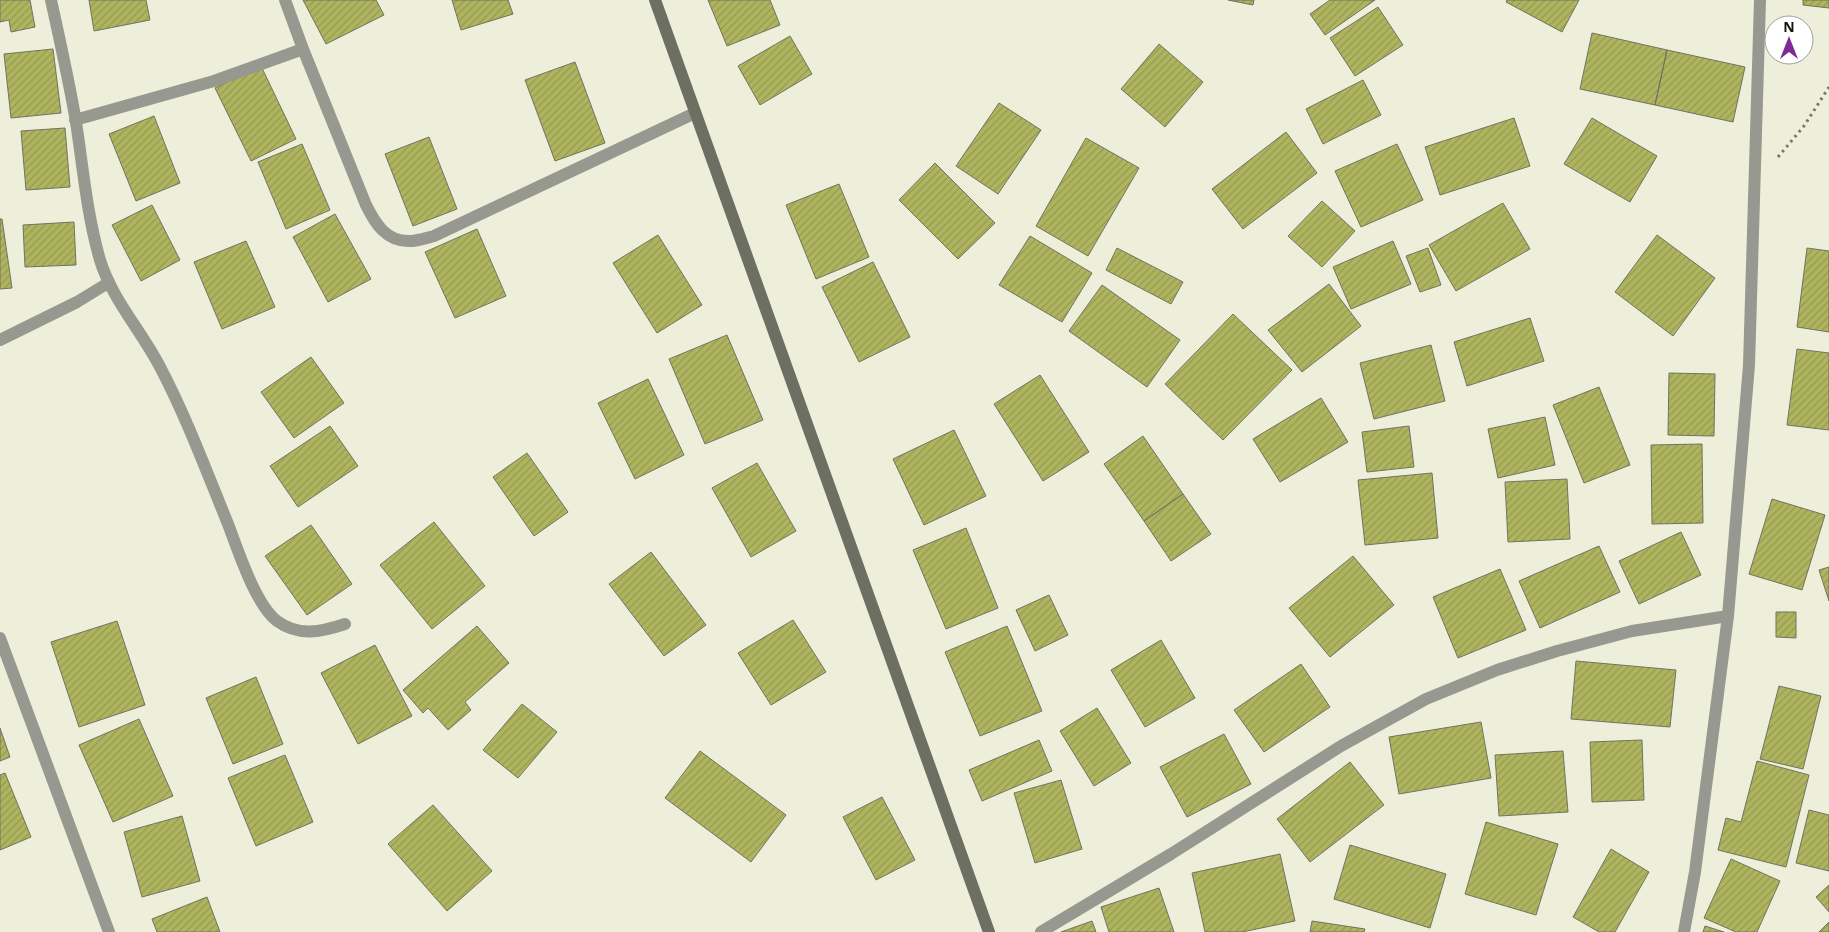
<svg xmlns="http://www.w3.org/2000/svg" width="1829" height="932" viewBox="0 0 1829 932" font-family="'Open Sans',sans-serif">
<style>
.building{fill:url(#building-hatch);stroke:#717360}
.lines{fill:none;stroke-linecap:round;stroke-linejoin:round}
.path{stroke:#757669;stroke-width:3;stroke-dasharray:2.5 4;stroke-linecap:butt}
.street{stroke:#97988f;stroke-width:12}
.secondary{stroke:#6e6f63;stroke-width:12}
</style>
<defs>
<pattern id="building-hatch" width="6" height="6" patternUnits="userSpaceOnUse" patternTransform="scale(1.25)"><rect width="6" height="6" fill="#afb45f"/><path d="M-1 1l2-2M0 6l6-6M5 7l2-2" fill="none" stroke="#969a51"/></pattern>
</defs>
<rect width="100%" height="100%" fill="#edefda"/>
<!-- building -->
<path class="building" d="M0 0H30L35 27 11 32 9 20 0 22Z
M89 0H146L150 20 94 31Z
M303 0H376L384 15 326 44Z
M452 0H508L513 14 461 30Z
M708 0H770L780 25 727 46Z
M1228 0H1254L1253 5Z
M1330 0H1375L1325 35 1310 14Z
M1507 0H1579L1562 32 1506 2Z
M1803 0H1829V8L1803 5Z
M1378 7 1403 45 1355 76 1330 38Z
M1592 33 1667 50 1655 105 1580 89Z
M790 36 812 74 760 105 738 66Z
M1159 44 1203 82 1165 127 1121 89Z
M53 49 61 113 11 118 4 54Z
M1667 50 1745 67 1733 122 1655 105Z
M575 62 605 143 555 161 525 80Z
M261 66 296 139 251 161 215 88Z
M1363 80 1381 115 1323 144 1306 109Z
M999 103 1041 130 998 194 956 166Z
M154 116 180 183 136 201 109 134Z
M1514 118 1530 166 1440 195 1425 147Z
M1592 118 1657 156 1630 202 1564 164Z
M65 128 70 187 26 190 21 131Z
M1286 132 1317 173 1243 229 1212 189Z
M429 137 457 209 413 226 385 154Z
M1086 138 1139 168 1088 256 1036 226Z
M302 144 330 210 286 229 258 162Z
M1397 144 1423 200 1361 227 1335 171Z
M935 163 995 223 958 259 899 200Z
M839 184 869 257 816 279 786 205Z
M1322 201 1355 231 1322 267 1288 236Z
M1503 203 1530 249 1456 291 1429 245Z
M152 205 180 260 141 281 112 225Z
M335 214 371 279 328 302 293 237Z
M0 219H2L12 288 0 289Z
M74 222 76 265 25 267 23 225Z
M477 229 506 296 455 318 425 252Z
M658 235 702 305 657 333 613 263Z
M1657 235 1715 278 1673 336 1615 292Z
M1030 236 1092 273 1062 322 999 285Z
M246 241 275 307 222 329 194 262Z
M1393 241 1411 284 1351 309 1333 267Z
M1117 248 1183 282 1171 304 1106 270Z
M1428 248 1441 285 1420 292 1406 256Z
M1807 248 1829 251V332L1797 327Z
M873 262 910 337 859 362 822 287Z
M1329 284 1361 326 1302 372 1268 330Z
M1102 285 1180 340 1147 387 1069 331Z
M1233 314 1292 370 1223 440 1165 384Z
M1530 318 1544 361 1467 386 1454 342Z
M727 335 763 420 705 444 669 359Z
M1431 345 1445 401 1374 419 1360 363Z
M1797 349 1829 353V430L1787 425Z
M311 357 344 403 294 438 261 392Z
M1669 373 1715 374 1714 436 1668 435Z
M1040 375 1089 452 1043 481 994 404Z
M648 379 684 455 635 479 598 403Z
M1599 387 1630 465 1584 483 1553 405Z
M1321 398 1348 442 1280 482 1253 439Z
M1545 417 1555 465 1498 478 1488 429Z
M330 426 358 466 298 507 270 466Z
M1409 426 1414 467 1367 472 1362 432Z
M954 430 986 496 924 525 893 459Z
M1143 436 1183 494 1144 521 1104 464Z
M1702 444 1703 523 1652 524 1651 445Z
M527 453 568 512 534 536 493 477Z
M757 463 796 531 751 557 712 488Z
M1432 473 1438 538 1365 545 1358 480Z
M1567 479 1570 539 1508 542 1505 482Z
M1183 494 1211 534 1171 561 1144 521Z
M1772 499 1825 515 1802 590 1749 574Z
M434 522 485 586 432 629 380 565Z
M311 525 352 584 307 615 265 556Z
M966 528 998 608 946 629 913 550Z
M1681 532 1701 575 1639 604 1619 561Z
M1599 546 1620 592 1540 628 1519 581Z
M651 552 706 625 664 656 609 584Z
M1353 556 1394 605 1330 657 1289 608Z
M1829 567V601L1819 570Z
M1500 569 1526 630 1458 658 1433 597Z
M1049 595 1068 635 1035 651 1016 610Z
M1776 612H1796V638L1776 637Z
M793 620 826 672 771 705 738 653Z
M117 621 145 705 79 727 51 642Z
M477 626 509 663 465 702 471 710 448 730 428 708 423 713 403 690Z
M1007 626 1042 711 980 736 945 652Z
M1161 640 1195 698 1145 727 1111 670Z
M375 645 412 716 358 744 321 673Z
M1576 661 1676 670 1670 727 1571 719Z
M1301 664 1330 707 1264 752 1234 710Z
M256 677 283 744 233 764 206 698Z
M1779 686 1821 696 1803 769 1760 759Z
M522 704 557 732 518 778 483 750Z
M1097 708 1131 763 1094 786 1060 731Z
M139 719 173 796 113 822 79 745Z
M1481 722 1491 778 1399 794 1389 737Z
M0 728 10 757 0 761Z
M1224 734 1251 784 1187 817 1160 767Z
M1039 740 1052 771 982 801 969 770Z
M1642 740 1644 800 1592 802 1590 742Z
M700 751 786 815 751 862 665 798Z
M1563 751 1568 812 1499 816 1495 755Z
M285 755 313 822 256 846 228 778Z
M1757 761 1809 775 1786 867 1718 850 1726 818 1741 822Z
M1350 762 1384 805 1310 862 1277 819Z
M5 773 31 837 0 850V775Z
M1061 780 1082 849 1035 863 1014 793Z
M882 797 915 860 876 880 843 817Z
M433 805 492 871 447 911 388 844Z
M1809 810 1829 815V871L1796 863Z
M182 816 200 881 142 897 124 832Z
M1486 822 1558 844 1536 915 1465 894Z
M1350 845 1446 874 1430 928 1334 899Z
M1611 849 1649 872 1615 932H1599L1573 917Z
M1280 854 1295 921 1242 932H1205L1192 873Z
M1731 859 1780 881 1757 932H1736L1704 918Z
M1829 885V912L1816 897Z
M1159 888 1174 932H1109L1101 907Z
M207 897 220 932H157L152 919Z
M1092 921 1096 932H1061Z
M1312 921 1365 929 1364 932H1310Z
M1829 922V932H1819Z
M1705 926 1724 932H1703Z"/>
<g class="lines">
<!-- path -->
<path class="path" d="M1778 157 1804 126 1829 87"/>
<!-- street -->
<path class="street" d="M51 0C60 41 69 81 76 122 83 168 87 215 100 260 112 299 140 329 159 365 186 416 206 470 228 524 238 550 255 604 277 621 299 637 321 632 345 624
M285 0 303 49 366 205C375 223 386 242 410 241 418 241 426 238 434 236L695 113
M75 120 214 81 303 49
M0 340 77 302 108 283
M0 638 109 932
M1041 932 1171 854 1341 746 1426 699 1497 670 1557 651 1632 631 1728 616
M1684 932 1695 872 1728 616 1749 365 1760 0"/>
<!-- secondary -->
<path class="secondary" d="M655 0 989 932"/>
</g>
<!-- north arrow -->
<g transform="translate(1789 40)"><circle r="24" fill="#ffffff" stroke="#a1a19e"/>
<path d="M0-4L9 19L0 12L-9 19Z" fill="#802a99"/>
<text y="-8" font-size="14" font-weight="bold" text-anchor="middle" fill="#13130c">N</text>
</g>
</svg>
